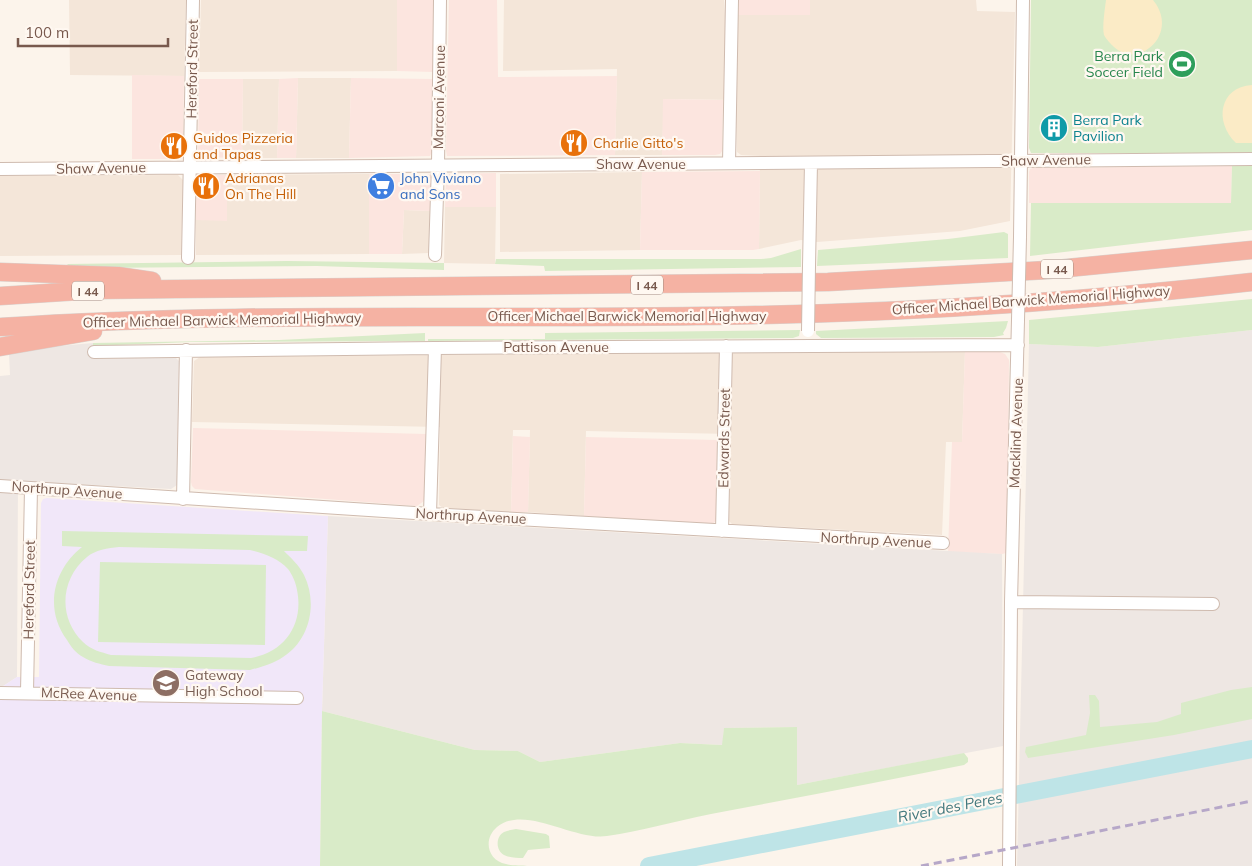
<svg xmlns="http://www.w3.org/2000/svg" width="1252" height="866" viewBox="0 0 1252 866" font-family="Mulish,sans-serif">
<style>
.residential{fill:#f4e6d9}
.commercial{fill:#fce5df}
.industrial{fill:#eee7e3}
.education{fill:#f1e7f9}
.green{fill:#d9ebc8;fill-rule:evenodd}
.sand{fill:#fbebc6}
.lines{fill:none;stroke-linecap:round;stroke-linejoin:round}
.river{stroke:#bee4e7;stroke-width:18}
.minor-casing{stroke:#cfbbaf;stroke-width:14}
.highway-casing{stroke:#d9d1cd;stroke-width:19}
.minor{stroke:#fff;stroke-width:12}
.highway{stroke:#f5b2a3;stroke-width:18}
.rail{stroke:#b6a7c8;stroke-width:3;stroke-dasharray:8 5;stroke-linecap:butt}
.minor-bridge-casing{stroke:#cfbbaf;stroke-width:14;stroke-linecap:butt}
.minor-bridge{stroke:#fff;stroke-width:12}
.labels{text-anchor:middle;dominant-baseline:central;stroke-width:4.5;stroke-linejoin:round;paint-order:stroke}
.shield{fill:#fff8f1;stroke:#a0897e;stroke-width:1}
.shield-label{font-size:12px;font-weight:bold;fill:#78594d}
.leisure-label{font-size:14px;fill:#27864d;stroke:#fff8f1;text-anchor:end}
.street-label{font-size:14px;fill:#78594d;stroke:#fff8f1}
.culture-label{font-size:14px;fill:#0d838f;stroke:#fff8f1;text-anchor:start}
.food-label{font-size:14px;fill:#c56008;stroke:#fff8f1;text-anchor:start}
.shop-label{font-size:14px;fill:#366cbe;stroke:#fff8f1;text-anchor:start}
.education-label{font-size:14px;fill:#785e54;stroke:#fff8f1;text-anchor:start}
.water-label{font-size:15px;font-style:italic;fill:#40777c;stroke:#fff8f1}
</style>
<rect width="100%" height="100%" fill="#fcf4eb"/>
<!-- residential -->
<path class="residential" d="M69 0H186L184 76 70 75Z
M201 0H397V71L199 72Z
M504 0H724L725 15H809L810 0H976L977 11 1015 12 1010 221 960 231 817 242 801 240 759 249 760 156 741 155 737 152 736 100 664 99 662 155H615L617 69 503 71Z
M298 78H351L349 158H296Z
M243 79H279L277 158H242Z
M642 172 640 250 500 252V174Z
M369 174V254L196 255V220H227V175Z
M178 175 183 180 181 255 0 256V176Z
M445 207H496L495 264 444 263Z
M404 210 431 211 429 253 402 254Z
M965 351 962 442H946L942 535 732 524 729 521 730 434 586 431 584 516 528 512 530 430H513L511 512 443 508 439 505 440 427 192 422 194 361 200 357Z"/>
<!-- commercial -->
<path class="commercial" d="M397 0H434L433 72 397 71Z
M449 0H497L498 77 617 76 615 155 447 156 446 151Z
M739 0H810V15H738Z
M132 75 184 76 183 156 181 159H132Z
M298 78 296 158H277L279 79Z
M351 78 434 79 432 152 430 156 349 158Z
M199 79H243L242 158 198 157Z
M663 99 723 100 722 151 720 154 715 155H662Z
M1232 166 1231 203H1029V172L1030 169 1033 168Z
M760 171 759 249 753 250H640L642 172Z
M496 173V207H445L446 177 448 174Z
M369 174H427L431 175V211L404 210 402 254H369Z
M200 175H227V221L196 220V179Z
M965 351 1000 352 1005 354 1009 360 1007 553 1002 554 948 552 952 442H962Z
M193 428 426 434 424 501 417 506 195 489 192 486 191 482Z
M513 436 530 437 528 512H511Z
M586 437 717 440 716 521 712 524 584 516Z"/>
<!-- industrial -->
<path class="industrial" d="M1252 330V866H1017L1029 344 1098 347Z
M93 343V359L175 357 179 361 177 485 171 489 18 481 17 677 0 688V376L10 375 9 353 36 348Z
M328 516 1002 554 1003 746 797 785V727L724 728 723 745 680 743 540 762 518 751 475 750 322 711Z"/>
<!-- education -->
<path class="education" d="M47 498 328 516 322 711 320 866H0V688L17 677H39L41 503 43 499Z"/>
<!-- green -->
<path class="green" d="M1031 0H1252V153H1031L1029 148Z
M1232 166H1252V230L1030 256 1031 203H1231Z
M1004 232 1008 234V258L817 266 818 250 948 239Z
M801 249V267L545 271 544 266 495 264 496 259H761L771 258Z
M287 261 444 263V270L317 266 98 268 68 265 67 264Z
M1252 299V330L1098 347 1029 344V320Z
M1008 321 1006 328 1003 333 1004 335 994 337 821 338 816 334V331Z
M800 330 799 336 793 338 428 341V339H545V333Z
M425 333V341L190 342 93 346V343L279 340Z
M62 531 308 536 307 551H284C291 558 299 565 304 575 318 603 310 640 283 657 273 664 261 667 250 670L109 666C100 664 91 662 83 657 76 653 71 647 67 640 44 609 53 570 82 547L62 546ZM119 547 250 550C263 553 278 558 288 569 292 574 296 583 297 590 304 624 285 652 251 658L111 655C101 652 91 650 83 642 58 618 60 579 87 557 95 550 108 548 119 547Z
M100 562 266 565 265 645 98 642Z
M1252 687V719L1174 735 1028 758 1025 752 1026 747 1086 735 1090 713 1089 695H1095L1099 701 1100 727 1157 722 1181 714V703L1231 690Z
M322 711 475 750 518 751 540 762 680 743 722 745 724 728 797 727V785L964 753 968 758V762L964 765C880 782 795 798 711 814 676 821 641 831 607 836 574 841 525 804 497 827 483 839 487 860 506 864 512 866 522 865 527 866H320Z
M516 829 546 834 549 836 550 848 528 850 523 858C517 858 510 858 504 855 495 850 496 836 504 832 508 830 512 830 516 829Z"/>
<!-- sand -->
<path class="sand" d="M1106 0H1153C1180 33 1140 70 1114 47 1111 44 1106 39 1104 35 1102 27 1105 8 1106 0Z
M1252 85V143H1236C1214 122 1219 87 1252 85Z"/>
<g class="lines">
<!-- river -->
<path class="river" d="M649 866 1252 749"/>
<defs>
<path id="minor" d="M729 163 732 0
M0 169 1252 159
M1020 237 1023 0
M435 255 438 165 440 0
M188 258 193 0
M809 266 811 163
M94 352 435 348 1018 345
M0 486 430 514 943 543
M183 499 186 350
M430 514 435 348
M722 531 726 346
M1011 602 1213 604
M27 692 31 489
M0 693 297 698
M1009 866 1011 602 1018 320"/>
<path id="highway" d="M0 272 118 276 152 281
M0 296 95 290 176 289 828 282 1047 270 1252 250
M0 327C251 310 504 321 756 315 921 312 1087 301 1252 282
M0 347 93 331"/>
</defs>
<!-- minor casing -->
<use href="#minor" class="minor-casing"/>
<!-- highway casing -->
<use href="#highway" class="highway-casing"/>
<!-- minor -->
<use href="#minor" class="minor"/>
<!-- highway -->
<use href="#highway" class="highway"/>
<!-- rail -->
<path class="rail" d="M921 866 1252 801"/>
<defs>
<path id="minor-bridge" d="M1018 320 1020 237
M808 331 809 266"/>
</defs>
<!-- minor-bridge casing -->
<use href="#minor-bridge" class="minor-bridge-casing"/>
<!-- minor-bridge -->
<use href="#minor-bridge" class="minor-bridge"/>
</g>
<!-- icons -->
<defs>
<symbol id="stadium-disc" viewBox="-11 -11 22 22"><circle r="9.5" fill="#2e9e5b" stroke="#fff8f1"/><path d="M0-5a6.5 5 0 1 0 0 10a6.5 5 0 1 0 0-10ZM-3.5-1.8h7v3.6h-7Z" fill="#fff"/></symbol>
<symbol id="building-disc" viewBox="-11 -11 22 22"><circle r="9.5" fill="#0f9aa8" stroke="#fff8f1"/><path d="M-4-6H4V6H1V3H-1V6H-4ZM-2.5-4.3h1.7v1.8h-1.7ZM.8-4.3h1.7v1.8H.8ZM-2.5-1h1.7V.8h-1.7ZM.8-1h1.7V.8H.8Z" fill="#fff"/></symbol>
<symbol id="restaurant-disc" viewBox="-11 -11 22 22"><circle r="9.5" fill="#e8710a" stroke="#fff8f1"/><path d="M-5-6h1v4h1v-4h1v4h1v-4h1v5L-1.5 .5V6h-2V.5L-5-1ZM5-6V6H3V1.5H1.5Q1.5-4 5-6Z" fill="#fff"/></symbol>
<symbol id="supermarket-disc" viewBox="-11 -11 22 22"><circle r="9.5" fill="#3f7fe0" stroke="#fff8f1"/><path d="M-6-5.5h2.5l.6 2H6L4.5 2H-2.5L-4.4-4H-6ZM-1.5 3.2a1.3 1.3 0 1 0 .1 0ZM3 3.2a1.3 1.3 0 1 0 .1 0Z" fill="#fff"/></symbol>
<symbol id="school-disc" viewBox="-11 -11 22 22"><circle r="9.5" fill="#8d6e63" stroke="#fff8f1"/><path d="M0-5L7-2L0 1L-7-2ZM-4 1L0 2.5L4 1V4Q0 6-4 4Z" fill="#fff"/></symbol>
</defs>
<g fill-rule="evenodd">
<use href="#stadium-disc" x="1166" y="48" width="32" height="32"/>
<use href="#building-disc" x="1038" y="112" width="32" height="32"/>
<use href="#restaurant-disc" x="558" y="127" width="32" height="32"/>
<use href="#restaurant-disc" x="158" y="130" width="32" height="32"/>
<use href="#restaurant-disc" x="190" y="170" width="32" height="32"/>
<use href="#supermarket-disc" x="365" y="170" width="32" height="32"/>
<use href="#school-disc" x="150" y="667" width="32" height="32"/>
</g>
<g class="labels">
<!-- shield labels -->
<g class="shield">
<rect x="1041" y="259.5" width="32" height="19" rx="4"/>
<rect x="631" y="275.5" width="32" height="19" rx="4"/>
<rect x="72" y="281.5" width="32" height="19" rx="4"/>
</g>
<g class="shield-label">
<text x="1057" y="269">I 44</text>
<text x="647" y="285">I 44</text>
<text x="88" y="291">I 44</text>
</g>
<!-- leisure labels -->
<g class="leisure-label">
<text x="1163" y="56">Berra Park<tspan x="1163" dy="16">Soccer Field</tspan></text>
</g>
<!-- street labels -->
<g class="street-label">
<text transform="translate(192 69) rotate(-89)">Hereford Street</text>
<text transform="translate(439 97) rotate(-89)">Marconi Avenue</text>
<text transform="translate(1046 160) rotate(-1)">Shaw Avenue</text>
<text x="641" y="164">Shaw Avenue</text>
<text transform="translate(101 168) rotate(-1)">Shaw Avenue</text>
<text transform="translate(1031 300) rotate(-4)">Officer Michael Barwick Memorial Highway</text>
<text x="627" y="316">Officer Michael Barwick Memorial Highway</text>
<text transform="translate(222 320) rotate(-1)">Officer Michael Barwick Memorial Highway</text>
<text x="556" y="347">Pattison Avenue</text>
<text transform="translate(1016 433) rotate(-88)">Macklind Avenue</text>
<text transform="translate(724 438) rotate(-89)">Edwards Street</text>
<text transform="translate(67 490) rotate(4)">Northrup Avenue</text>
<text transform="translate(471 516) rotate(3)">Northrup Avenue</text>
<text transform="translate(876 540) rotate(3)">Northrup Avenue</text>
<text transform="translate(29 590) rotate(-89)">Hereford Street</text>
<text transform="translate(89 694) rotate(2)">McRee Avenue</text>
</g>
<!-- culture labels -->
<g class="culture-label">
<text x="1073" y="120">Berra Park<tspan x="1073" dy="16">Pavilion</tspan></text>
</g>
<!-- food labels -->
<g class="food-label">
<text x="193" y="138">Guidos Pizzeria<tspan x="193" dy="16">and Tapas</tspan></text>
<text x="593" y="143">Charlie Gitto's</text>
<text x="225" y="178">Adrianas<tspan x="225" dy="16">On The Hill</tspan></text>
</g>
<!-- shop labels -->
<g class="shop-label">
<text x="400" y="178">John Viviano<tspan x="400" dy="16">and Sons</tspan></text>
</g>
<!-- education labels -->
<g class="education-label">
<text x="185" y="675">Gateway<tspan x="185" dy="16">High School</tspan></text>
</g>
<!-- water labels -->
<g class="water-label">
<text transform="translate(950 807) rotate(-11)">River des Peres</text>
</g>
</g>
<!-- scale -->
<path d="M18 38v8h150v-8" fill="none" stroke="#78594d" stroke-width="2.5"/>
<text x="25" y="38" font-size="15" fill="#78594d" stroke="#fff8f1" stroke-width="4" paint-order="stroke">100 m</text>
</svg>
